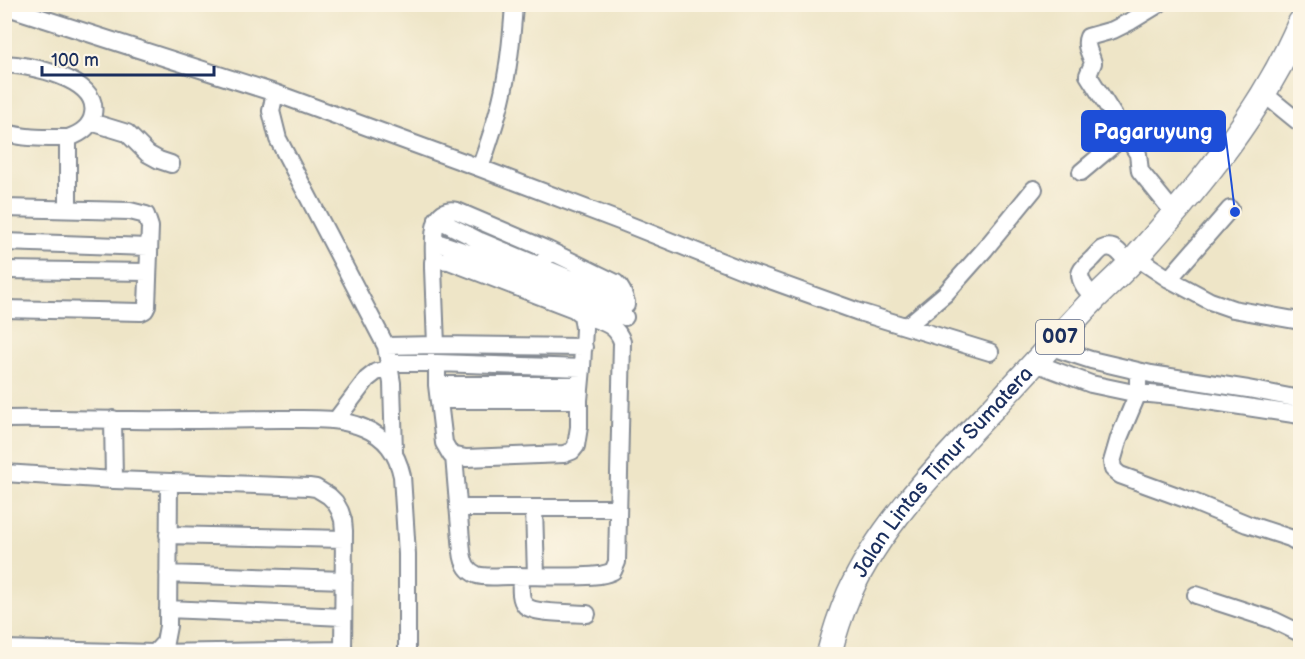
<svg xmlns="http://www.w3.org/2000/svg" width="1305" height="659" viewBox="0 0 1305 659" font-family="'Balsamiq Sans',sans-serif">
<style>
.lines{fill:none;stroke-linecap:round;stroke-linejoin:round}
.minor-casing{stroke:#848a92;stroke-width:20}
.highway-casing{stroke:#848a92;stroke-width:27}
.minor{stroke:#fff;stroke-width:16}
.highway{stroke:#fff;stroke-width:24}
.labels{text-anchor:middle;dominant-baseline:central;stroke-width:4.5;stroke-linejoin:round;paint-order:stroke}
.shield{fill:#fcf5e5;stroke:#5e6a86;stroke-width:1.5}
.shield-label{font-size:20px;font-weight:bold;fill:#1b2f5e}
.street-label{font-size:21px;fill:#1b2f5e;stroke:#fcf5e5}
.leader{fill:none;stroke:#1d4ed8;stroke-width:2}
.callout-dot{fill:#1d4ed8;stroke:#fcf5e5;stroke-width:2}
.callout{fill:#1d4ed8;stroke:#1d4ed8;stroke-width:2}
.callout-label{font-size:22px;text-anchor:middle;font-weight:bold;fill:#fff}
</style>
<rect width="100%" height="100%" fill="#fcf5e5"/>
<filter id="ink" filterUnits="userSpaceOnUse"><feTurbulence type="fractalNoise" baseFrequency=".0167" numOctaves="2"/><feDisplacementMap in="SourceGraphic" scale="12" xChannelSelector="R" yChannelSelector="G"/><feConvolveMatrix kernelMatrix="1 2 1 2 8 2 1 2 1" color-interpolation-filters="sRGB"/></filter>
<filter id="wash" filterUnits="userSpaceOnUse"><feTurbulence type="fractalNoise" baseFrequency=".008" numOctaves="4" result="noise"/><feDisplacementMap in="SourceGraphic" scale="24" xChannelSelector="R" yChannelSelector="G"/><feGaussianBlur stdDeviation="1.35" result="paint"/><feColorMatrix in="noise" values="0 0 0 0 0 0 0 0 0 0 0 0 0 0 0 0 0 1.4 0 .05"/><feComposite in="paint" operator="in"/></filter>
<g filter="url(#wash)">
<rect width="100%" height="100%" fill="#eee5c7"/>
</g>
<g filter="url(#ink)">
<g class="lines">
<defs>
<path id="minor" d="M1159 4 1131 21 1113 30 1088 37C1084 46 1091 54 1093 63L1088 75 1138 154 1140 171 1174 213
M4 6 275 93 480 168 622 222 745 271 859 312 990 352
M4 64C29 65 100 78 93 114 91 127 80 134 68 138
M275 93 271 111 278 139 386 346 392 383 394 452
M1263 93 1300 123
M91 122 127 133 148 154 159 160 171 164
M4 132C25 139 46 138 68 138V209
M480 168C488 146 495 124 501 101 509 69 512 37 514 4
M1081 172 1125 135
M4 208 130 211 146 215 150 227 147 306 145 310 141 312 4 309
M437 219 480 241 626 302
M434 241 472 254 625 317
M4 242 148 247
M548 250 616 283C623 289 625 296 626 305
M1136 257 1169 279 1210 301 1233 309 1300 321
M434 261C434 244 429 205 457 211L548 250 534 293
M4 270 148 272
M1169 279 1230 209
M1095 299C1089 292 1080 284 1080 274 1081 268 1088 263 1092 259 1095 256 1099 251 1102 249 1115 243 1123 256 1128 265
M907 326 945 294 985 249 1034 189
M436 345 433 268V262L437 260 449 261 574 309 582 315 584 328 582 368 579 400V427L576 446 572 451 564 454 466 458 451 455 444 443 437 385V363
M386 346 436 345 584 347
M1051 347 1091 360 1151 374 1248 389 1300 399
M390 363H437L582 368
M1035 363 1091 384 1129 392 1181 397 1300 415
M1138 371V393L1119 438 1112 462 1113 469 1120 475 1191 501 1247 524 1290 538 1300 544
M437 385H580
M439 400H579
M4 419C64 418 123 421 183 420 216 420 249 419 283 419 310 419 338 417 364 428 386 437 397 453 402 476L407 554V654
M113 419 114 480
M336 420 367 379 376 372 390 368
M454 456 462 552C463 562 467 571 477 575 486 578 500 576 510 576 540 576 571 578 600 575 605 574 609 573 613 571L617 562 622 342C617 323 599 321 582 315
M4 473 114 480 309 487 316 488 329 496 335 502 340 511 343 520 344 531 343 654
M458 508H618
M534 508 536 576
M168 535 344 539
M168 574 344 580
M521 576C521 585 519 598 525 605 532 614 575 613 587 614
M1196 595 1273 620 1300 633
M168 609 343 617
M4 649 154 653 343 650
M154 654 165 642 168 626 169 482"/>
<g id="highway">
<path id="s1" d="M829 654C834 634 841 613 849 594 880 524 944 460 996 405 1029 369 1062 333 1095 298 1109 284 1124 271 1137 256 1200 186 1263 110 1300 23"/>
</g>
</defs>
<!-- minor casing -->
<use href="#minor" class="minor-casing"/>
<!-- highway casing -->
<use href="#highway" class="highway-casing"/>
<!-- minor -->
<use href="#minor" class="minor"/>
<!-- highway -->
<use href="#highway" class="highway"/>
</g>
</g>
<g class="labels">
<!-- shield labels -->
<rect class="shield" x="1036" y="320" width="48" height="34" rx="4.5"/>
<g class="shield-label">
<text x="1060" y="337">007</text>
</g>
<!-- street labels -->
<g class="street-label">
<text stroke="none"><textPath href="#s1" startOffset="218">Jalan Lintas Timur Sumatera</textPath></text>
</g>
</g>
<!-- callouts -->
<path class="leader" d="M1235 212L1225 131"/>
<circle class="callout-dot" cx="1235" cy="212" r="6"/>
<rect class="callout" x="1082" y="111" width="143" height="40" rx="6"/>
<g class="callout-label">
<text x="1153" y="139">Pagaruyung</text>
</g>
<!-- margin -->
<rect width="1305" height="659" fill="none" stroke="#fcf5e5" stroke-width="24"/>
<!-- scale -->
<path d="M42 66v9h172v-9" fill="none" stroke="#1b2f5e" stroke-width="3"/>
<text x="51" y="66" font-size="18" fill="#1b2f5e" stroke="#fcf5e5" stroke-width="4.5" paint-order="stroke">100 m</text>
</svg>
